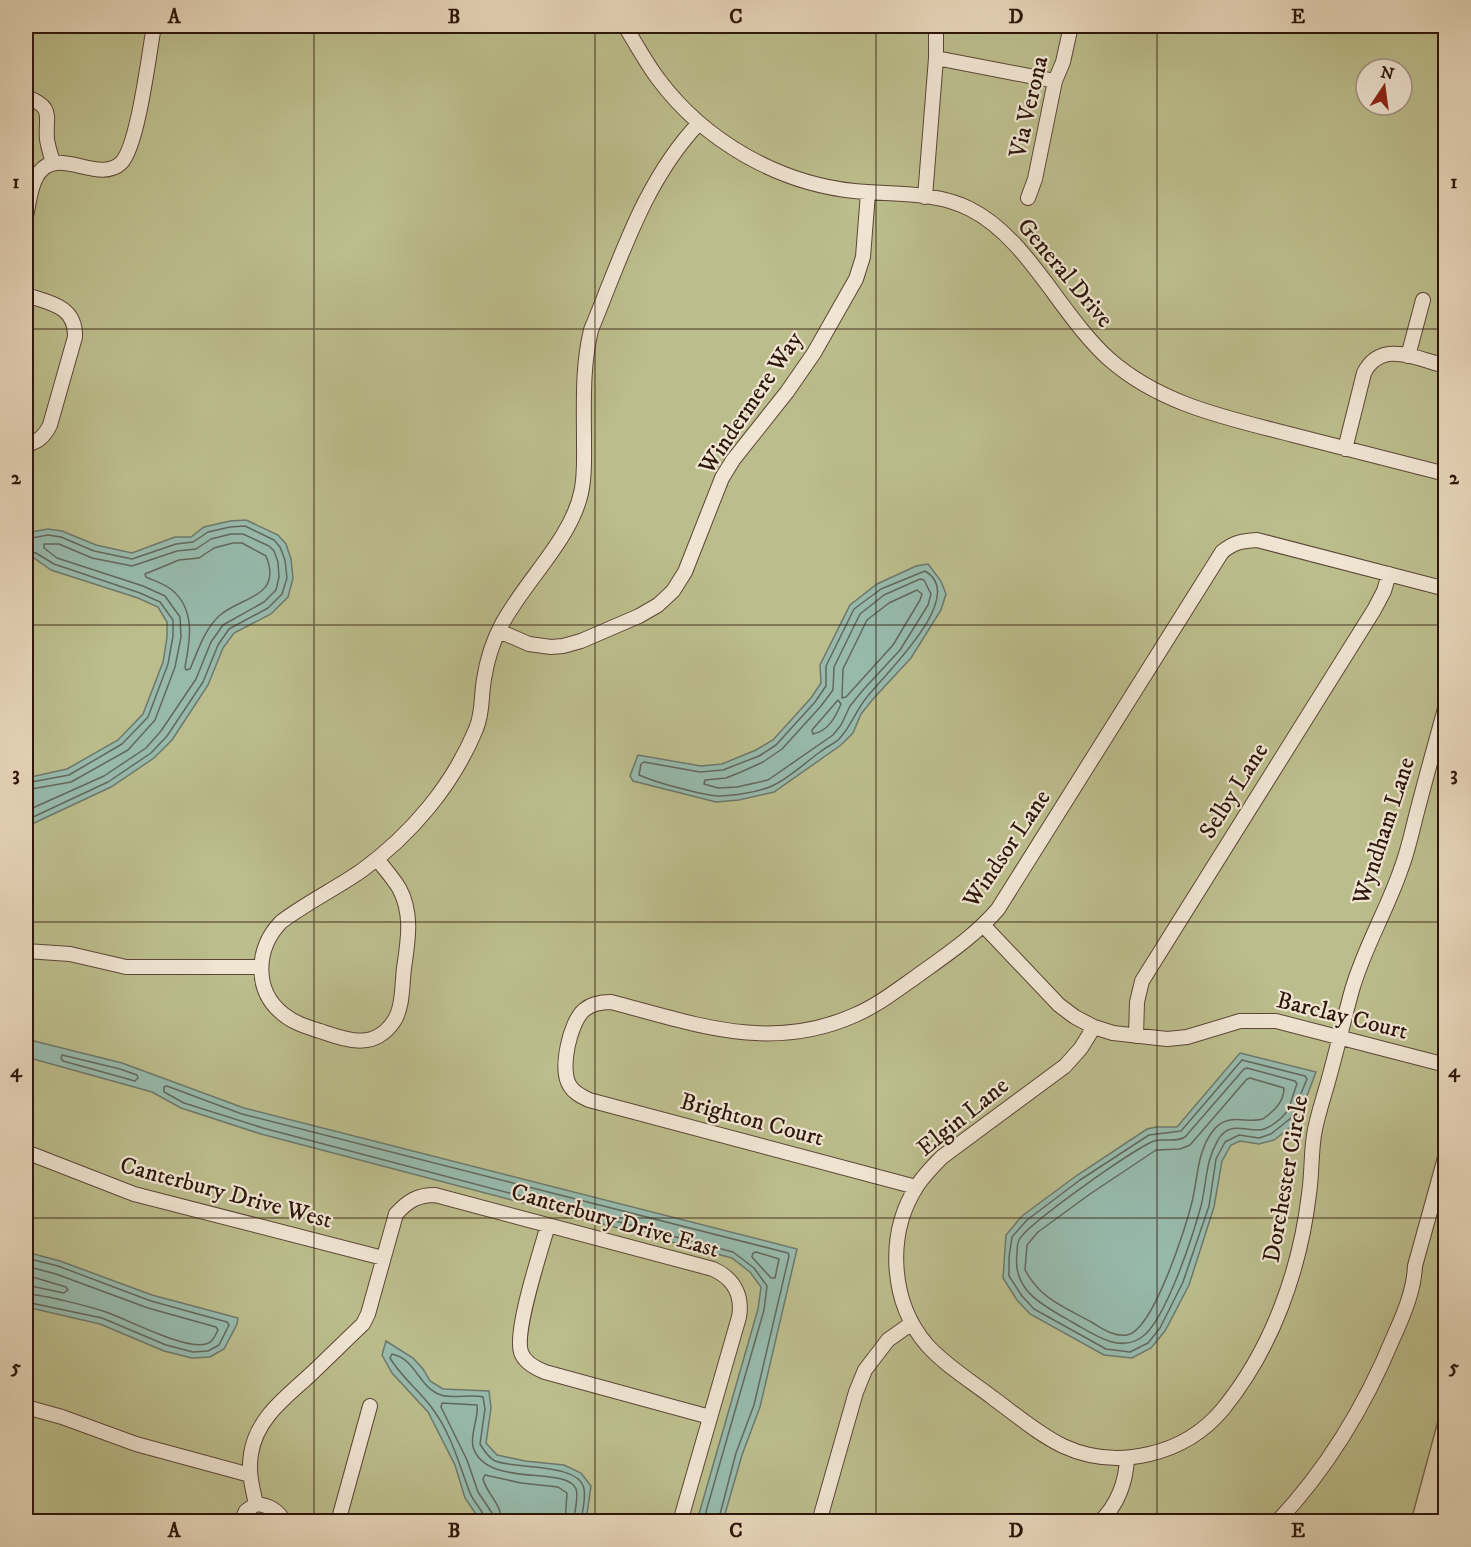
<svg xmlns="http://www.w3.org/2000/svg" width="1471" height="1547" viewBox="0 0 1471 1547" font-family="'IM FELL DW Pica',serif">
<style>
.green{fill:#bcbd8c;stroke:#746a4b;stroke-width:1.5;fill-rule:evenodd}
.water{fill:#97baad;stroke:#6d786c;stroke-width:1.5}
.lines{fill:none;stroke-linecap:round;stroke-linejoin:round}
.shore{stroke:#62685c;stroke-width:1.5}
.street-casing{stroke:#5c4636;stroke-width:16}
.street{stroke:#f0e5d3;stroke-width:14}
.grid{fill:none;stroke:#2d160a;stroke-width:1.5;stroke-opacity:0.55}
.labels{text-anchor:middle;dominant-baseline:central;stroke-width:4.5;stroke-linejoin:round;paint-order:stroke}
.street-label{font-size:24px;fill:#2d160a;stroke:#f0e5d3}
.neatline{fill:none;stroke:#2d160a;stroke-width:2}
.grid-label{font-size:20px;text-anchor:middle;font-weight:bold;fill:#2d160a}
</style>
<rect width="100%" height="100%" fill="#e8d7bb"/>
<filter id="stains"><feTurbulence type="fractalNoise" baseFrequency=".00333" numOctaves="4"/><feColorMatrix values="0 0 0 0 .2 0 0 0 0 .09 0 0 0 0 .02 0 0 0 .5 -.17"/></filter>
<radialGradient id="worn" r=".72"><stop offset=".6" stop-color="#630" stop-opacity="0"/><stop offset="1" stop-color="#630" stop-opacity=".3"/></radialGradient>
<!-- green -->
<path class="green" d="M26 26H1445L1446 1391 1411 1521H26ZM1366 69H1402V105H1366Z"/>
<!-- water -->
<path class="water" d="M246 520 278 535 286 544 291 559 293 578 288 597 271 614 234 633 223 648 208 685 172 740 154 758 111 787 32 824 26 825V778L67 769 118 740 143 714 163 662 167 637V622L158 607 138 598 51 570 34 558 26 556V533L48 529 62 531 96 545 132 553 175 537H191L204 527 230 521Z
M928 564 941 581 946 594 941 610 911 658 873 699 861 714 853 733 841 745 774 792 739 800 716 802 633 781 630 776 638 755 701 766 722 764 756 750 773 740 811 698 821 683 820 665 850 605 877 584 916 566Z
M26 1039 122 1063 244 1108 797 1249 760 1407 742 1455 723 1521H697L758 1309 761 1287 750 1272 732 1258 261 1134 181 1108 152 1092 26 1057Z
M1240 1053 1316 1072 1297 1122 1274 1140 1259 1144 1240 1141 1231 1145 1222 1161 1214 1207 1189 1285 1165 1331 1151 1348 1132 1358 1104 1355 1030 1314 1017 1300 1003 1278 1006 1235 1022 1216 1076 1176 1147 1129 1156 1127H1177Z
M26 1252 60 1261 152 1295 238 1318 237 1324 224 1349 210 1357 192 1358 164 1351 100 1324 26 1307Z
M386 1341 413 1358 423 1369 430 1381 443 1389 489 1391 491 1408 486 1443 497 1455 525 1461 564 1465 581 1473 591 1486 586 1521 480 1520 465 1498 455 1465 428 1412 392 1373 382 1355Z"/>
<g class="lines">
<!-- shore -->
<path class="shore" d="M26 539 48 535 61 537 94 551 132 559 176 544 193 542 208 532 230 527 245 526 274 540 280 547 285 560 287 578 282 594 268 608 229 629 218 645 203 682 167 736 151 753 108 782 31 818 26 819
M233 543H242L266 556C283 598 241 596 219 616 204 630 198 651 190 669L186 670 185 667C190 641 196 610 172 590 165 584 155 581 146 577L145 574 179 560 199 558 214 548Z
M26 551 36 553 54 564 140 593 160 602 173 620V636L168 664 148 717 122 744 69 775 26 783
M925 571C969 596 884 675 867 697 856 710 851 727 839 739 834 744 826 747 820 752 806 762 788 779 772 786 759 792 732 796 718 796 702 795 654 782 639 775L641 764 644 762 700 772 723 770 759 756 776 745 815 702 826 686V666L854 609 881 589Z
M920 579 924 580 931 594 928 605 900 650 863 690 850 706 841 725 833 735 768 780 737 787 718 788 704 784 705 780 726 778 741 772 763 762 782 749 821 706 833 690 834 667 860 614 884 595Z
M917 590 922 594 920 600 893 645 846 697 842 698 843 669 867 620 889 603Z
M838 700 841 704C835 718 828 731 813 734L812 730Z
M26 790 71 782 128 750 155 720 175 667 181 637 180 617 165 596 143 586 57 558 44 548V544H59L92 558 132 566 177 551 196 549 211 539 231 534H243L269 546 274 551 278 562 279 577 276 590 264 602 223 625 211 642 196 679 161 731 146 748 104 776 26 811
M62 1055 120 1069 137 1075 138 1078 135 1081 63 1061 61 1058Z
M1242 1060 1305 1076 1307 1079 1291 1118 1271 1134 1259 1138 1239 1135 1225 1142 1216 1159 1209 1206 1183 1282 1160 1328 1148 1343 1130 1352 1106 1349 1034 1309 1022 1296 1009 1276V1257L1012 1237 1027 1220 1080 1180 1149 1135 1181 1131Z
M1247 1068 1295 1081 1297 1084C1293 1093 1291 1107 1285 1114 1279 1121 1267 1130 1258 1130 1242 1130 1228 1122 1218 1140 1205 1162 1207 1182 1201 1206 1193 1235 1166 1320 1142 1337 1119 1354 1092 1333 1072 1322 1044 1306 1012 1291 1017 1254 1017 1250 1017 1244 1019 1240 1027 1224 1135 1148 1154 1141 1164 1138 1175 1143 1185 1137L1244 1069Z
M1250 1078 1284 1088C1284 1102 1274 1111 1263 1119 1246 1124 1227 1111 1212 1132 1197 1153 1198 1177 1192 1202 1186 1227 1153 1331 1127 1335 1114 1337 1103 1329 1093 1323 1065 1307 1041 1300 1025 1270L1027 1245 1038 1232 1090 1194 1156 1150 1180 1149 1190 1145 1247 1079Z
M756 1252 779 1259 775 1278H771L752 1257 753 1253Z
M26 1258 58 1266 151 1301 227 1322 229 1325 219 1345 208 1351 193 1352 166 1345 102 1318 26 1302
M26 1266 56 1274 148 1308 216 1327 218 1330C215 1336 213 1342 206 1344 185 1350 129 1320 106 1312 88 1306 45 1295 26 1294
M26 1275 66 1287 68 1290 64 1293 26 1285
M486 1522C484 1511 474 1503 470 1493 459 1464 451 1433 432 1408 419 1390 401 1377 390 1358L392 1354C416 1359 419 1388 441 1395 454 1399 470 1394 483 1397L485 1409 480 1444C483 1449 489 1458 495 1461 515 1469 580 1463 584 1489 586 1499 582 1511 581 1522
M493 1522 492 1513 478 1492 467 1460 441 1407 442 1403 477 1405C479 1418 470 1433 473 1447 486 1489 567 1465 576 1489 579 1497 574 1512 574 1522
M502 1522C502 1505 487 1494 483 1479L485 1475 521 1483 558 1487 567 1493 565 1522
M703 1522 764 1310 767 1286 754 1268 733 1252 263 1128 184 1103 164 1092V1087L167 1086 242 1114 788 1253 789 1256 754 1405 736 1453 718 1522"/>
<defs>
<path id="street" d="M625 26C636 44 646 63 659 80 705 141 778 183 854 191 892 195 935 191 970 209 1028 238 1060 315 1109 359 1161 405 1228 418 1293 435 1344 448 1395 461 1446 474
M936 58 1055 81
M26 97C55 107 45 117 47 139 48 147 51 155 53 163
M925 197 936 58V26
M1028 198 1035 179 1055 81 1063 62 1071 26
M26 216C29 204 30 187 37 176 55 143 98 185 121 163 138 147 149 53 154 26
M26 295C50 303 76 306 75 337L50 425C44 437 38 442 26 445
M1408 356 1423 300
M1345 449 1364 373C1381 339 1417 359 1446 366
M499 631 529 644 551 647 563 646 581 641 639 616 658 605 673 591 685 572 722 478 733 460 787 392 814 353 856 279 863 257 868 193
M377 859C384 868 393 878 399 888 413 913 408 941 404 968 402 985 403 1007 394 1021 374 1051 347 1040 320 1031 307 1027 294 1023 283 1014 253 990 256 948 281 922 306 903 335 889 361 871 411 835 453 785 476 729 483 713 481 696 484 679 487 660 493 641 502 624 525 581 571 539 581 493 585 477 584 459 584 443 584 405 582 367 591 330 621 258 644 181 699 123
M984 926 1059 1005 1075 1017 1094 1027 1113 1033 1167 1039 1187 1037 1240 1021H1276L1446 1065
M26 951 70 954 126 967H260
M1094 1027 1081 1048 1065 1066 942 1157C933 1166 924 1175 917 1186 886 1234 890 1302 927 1345 946 1366 971 1381 993 1398 1015 1414 1038 1434 1063 1446 1117 1471 1185 1455 1223 1409 1272 1349 1300 1270 1309 1194 1312 1174 1311 1154 1314 1135 1317 1116 1324 1097 1329 1078 1337 1049 1344 1019 1352 990 1364 948 1387 910 1401 869 1408 851 1412 831 1417 812 1426 777 1436 741 1446 705
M1136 1036 1137 1002 1142 981 1374 610 1384 591 1389 574
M26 1152 134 1194 383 1258
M916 1187 589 1100C581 1096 574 1093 570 1086 559 1070 570 1022 584 1010 591 1004 601 1002 611 1002 695 1024 770 1053 855 1015 878 1005 897 990 917 976 946 955 975 936 998 909L1222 552C1234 542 1242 541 1257 540L1446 589
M548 1225C541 1250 514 1331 521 1352 524 1362 535 1368 545 1372L710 1417
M26 1407 62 1417 136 1444 250 1475
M256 1504C252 1487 248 1471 251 1454 256 1419 285 1398 310 1375 328 1358 345 1341 363 1324L368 1314 396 1214C408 1201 417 1195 435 1195L713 1269C733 1278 743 1295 739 1317L680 1522
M256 1504C267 1505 279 1510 284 1522
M26 1521 27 1522
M241 1522 246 1511 256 1504
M338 1522 370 1406
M819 1522 856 1392 865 1370 888 1340 912 1323
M1100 1522C1118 1504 1126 1483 1127 1458
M1277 1522C1328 1468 1366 1404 1394 1336 1404 1314 1414 1290 1415 1266L1446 1154"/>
</defs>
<!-- street casing -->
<use href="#street" class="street-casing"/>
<!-- street -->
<use href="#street" class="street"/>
</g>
<!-- grid -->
<path class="grid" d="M314 26V1522M595 26V1522M876 26V1522M1157 26V1522M26 329H1446M26 625H1446M26 922H1446M26 1218H1446"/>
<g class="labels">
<!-- street labels -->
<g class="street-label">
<text transform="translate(1029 107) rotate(-77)">Via Verona</text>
<text transform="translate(1065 273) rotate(50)">General Drive</text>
<text transform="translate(751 403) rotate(-56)">Windermere Way</text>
<text transform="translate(1234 791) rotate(-58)">Selby Lane</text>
<text transform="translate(1384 831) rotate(-72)">Wyndham Lane</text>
<text transform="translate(1007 849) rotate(-56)">Windsor Lane</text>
<text transform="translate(1342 1016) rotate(14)">Barclay Court</text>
<text transform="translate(963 1117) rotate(-39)">Elgin Lane</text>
<text transform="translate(752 1120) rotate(15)">Brighton Court</text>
<text transform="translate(1286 1179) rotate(-80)">Dorchester Circle</text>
<text transform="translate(226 1193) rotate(15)">Canterbury Drive West</text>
<text transform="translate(615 1221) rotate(16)">Canterbury Drive East</text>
</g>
</g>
<!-- margin -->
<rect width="1471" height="1547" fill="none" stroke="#e8d7bb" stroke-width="66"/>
<!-- north arrow -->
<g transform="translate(1384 87) rotate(13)"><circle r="28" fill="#f0e5d3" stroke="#a29283" stroke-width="1.5"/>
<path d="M0-4.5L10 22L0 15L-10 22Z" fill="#8f2418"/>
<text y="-9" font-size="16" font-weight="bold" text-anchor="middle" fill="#2d160a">N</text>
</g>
<rect x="33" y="33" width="1405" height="1481" class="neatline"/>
<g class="grid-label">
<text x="174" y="23">A</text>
<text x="454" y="23">B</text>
<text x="736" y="23">C</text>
<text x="1016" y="23">D</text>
<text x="1298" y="23">E</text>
<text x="16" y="188">1</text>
<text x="1454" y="188">1</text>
<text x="16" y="484">2</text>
<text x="1454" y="484">2</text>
<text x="16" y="780">3</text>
<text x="1454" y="780">3</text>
<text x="16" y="1077">4</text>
<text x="1454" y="1077">4</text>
<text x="16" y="1373">5</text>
<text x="1454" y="1373">5</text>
<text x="174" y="1537">A</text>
<text x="454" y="1537">B</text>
<text x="736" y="1537">C</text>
<text x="1016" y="1537">D</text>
<text x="1298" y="1537">E</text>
</g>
<rect width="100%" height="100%" filter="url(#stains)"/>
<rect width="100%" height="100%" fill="url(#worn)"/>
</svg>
